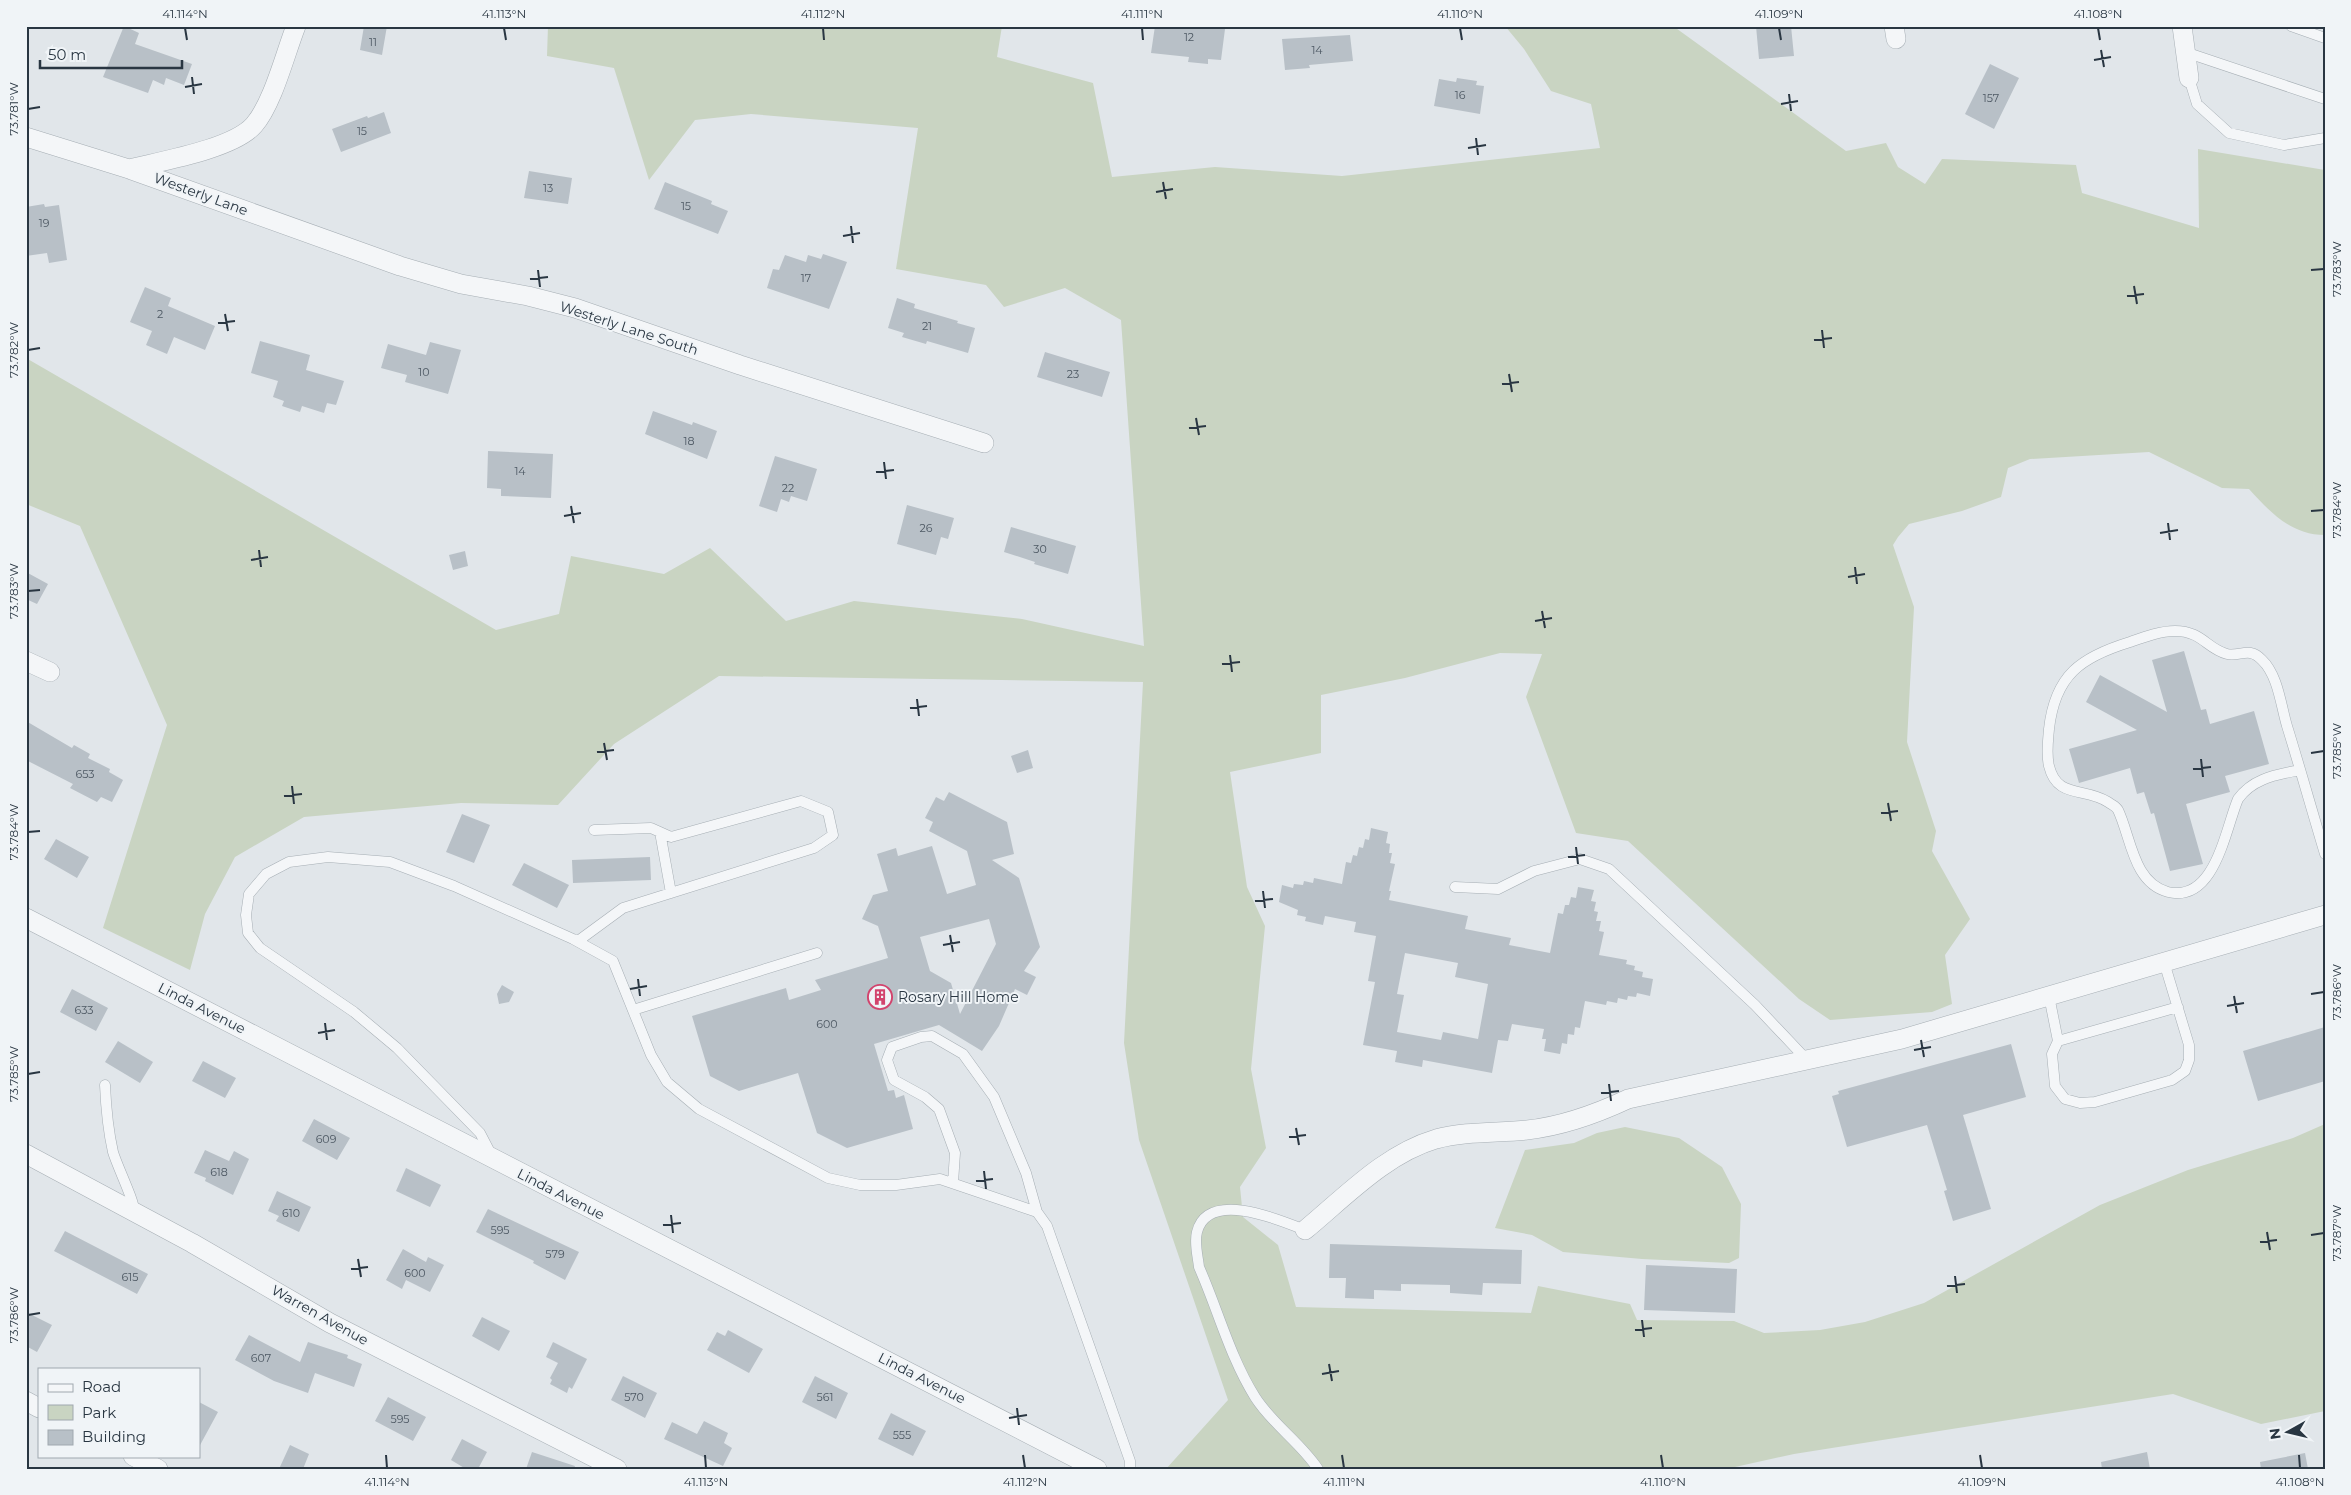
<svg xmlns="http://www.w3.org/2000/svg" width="2351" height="1495" viewBox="0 0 2351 1495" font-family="Montserrat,sans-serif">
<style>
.green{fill:#c9d4c2}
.building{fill:#b8c0c7;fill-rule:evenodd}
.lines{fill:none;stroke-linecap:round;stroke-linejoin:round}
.service-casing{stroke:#a6aeb4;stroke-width:11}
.minor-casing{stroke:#a6aeb4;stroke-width:20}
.service{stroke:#f4f6f8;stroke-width:10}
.minor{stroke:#f4f6f8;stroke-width:19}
.ticks{fill:none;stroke:#293642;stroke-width:2}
.labels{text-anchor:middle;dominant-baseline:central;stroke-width:4;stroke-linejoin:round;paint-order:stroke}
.number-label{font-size:11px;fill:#4d5863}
.street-label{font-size:14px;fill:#293642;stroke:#f0f4f7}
.poi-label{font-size:14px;fill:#293642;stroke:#f0f4f7;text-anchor:start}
.neatline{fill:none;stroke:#293642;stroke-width:2}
.ticks-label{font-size:12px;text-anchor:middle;fill:#293642}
</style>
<rect width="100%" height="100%" fill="#e1e6ea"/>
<!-- green -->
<path class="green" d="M548 26H1002L997 57 1093 83 1112 177 1215 167 1342 176 1600 148 1591 104 1551 91 1524 49 1505 26H1673L1846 151 1886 143 1898 167 1925 184 1942 159 2076 165 2082 193 2199 228 2198 149 2325 170V535C2291 535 2270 512 2249 489L2222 488 2149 452 2030 459 2008 468 2001 497 1962 511 1909 524 1898 537 1893 545 1914 607 1907 742 1936 831 1932 851 1970 919 1945 955 1952 1004 1932 1012 1830 1020 1799 999 1628 841 1576 833 1526 697 1542 654 1500 653 1405 678 1321 695V753L1230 772 1247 887 1265 926 1251 1069 1266 1148 1240 1187 1243 1217 1278 1245 1296 1307 1531 1313 1538 1286 1630 1304 1637 1320 1734 1321 1764 1333 1820 1330 1865 1322 1924 1303 2100 1205 2188 1170 2293 1138 2325 1124V1411L2261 1424 2173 1394 1794 1454 1726 1469H1166L1228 1400 1139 1140 1124 1043 1143 682 719 676 614 744 558 805 461 803 304 817 235 857 205 914 190 970 103 928 167 725 80 526 26 504V358L496 630 559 614 571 556 664 574 710 548 786 621 854 601 1022 619 1144 646 1121 320 1065 288 1004 307 986 285 896 269 918 128 751 114 695 120 649 180 614 68 547 56Z
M1625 1127 1679 1138 1722 1167 1741 1204 1739 1258 1729 1263 1642 1259 1563 1252 1532 1235 1495 1228 1525 1150 1574 1143 1597 1133Z"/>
<!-- building -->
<path class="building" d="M124 26 139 33 135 44 192 64 184 85 166 78 164 85 153 80 148 93 103 77Z
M364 26H387L382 55 360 50Z
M1155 26H1212L1225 29 1221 60 1208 59V64L1188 62 1189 57 1151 53Z
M1756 26H1791L1794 56 1759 59Z
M1350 35 1353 61 1309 65 1310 68 1285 70 1282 39Z
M1990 64 2019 78 1994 129 1965 114Z
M1457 78 1477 81 1476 85 1484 86 1480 114 1434 106 1439 79 1456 82Z
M384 112 391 133 341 152 332 129 367 116 368 118Z
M529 171 572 178 568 204 524 198Z
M665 182 712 201 711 204 728 211 718 234 654 209Z
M44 204 45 207 59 205 67 260 49 263 47 253 26 256V207Z
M823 254 847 262 829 309 767 288 773 269 779 270 785 255 806 262 808 255 821 259Z
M145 287 171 298 168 306 215 326 205 350 174 337 167 354 146 345 152 331 130 322Z
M897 298 915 304 914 308 958 321 957 323 975 328 968 353 927 341 926 344 902 337 904 333 888 328Z
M260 341 310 355 306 370 344 381 336 405 327 403 324 413 302 406 300 412 282 406 284 401 273 397 278 381 251 373Z
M430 342 461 350 448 394 405 382 407 375 381 368 388 344 426 355Z
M1045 352 1110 372 1102 397 1037 377Z
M653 411 692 425 693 422 717 431 707 459 645 434Z
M488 451 553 454 551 498 501 496V489L487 488Z
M775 456 817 469 807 501 791 496 789 502 781 499 777 512 759 506Z
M907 505 954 518 948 539 941 537 936 555 897 544Z
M1011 527 1076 546 1068 574 1034 564 1035 562 1004 552Z
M465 551 468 566 453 570 449 555Z
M26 572 48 584 37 604 26 599Z
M2184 651 2201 710 2206 709 2210 724 2254 711 2269 764 2225 776 2230 792 2186 804 2203 864 2170 871 2154 813 2151 814 2144 792 2137 794 2130 768 2079 783 2069 749 2137 730 2086 702 2100 675 2167 712 2152 660Z
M26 721 72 748 74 745 90 754 88 758 110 769 109 772 123 780 112 802 101 797 97 802 70 788 73 784 26 760Z
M1028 750 1033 768 1017 773 1011 756Z
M949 792 1007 822 1014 854 992 860 1019 878 1040 947 1024 971 1036 977 1027 995 1015 989 999 1026 982 1051 939 1025 874 1044 888 1091 894 1090 896 1098 904 1095 913 1129 847 1148 817 1133 798 1073 739 1091 710 1076 692 1016 786 988 789 1000 821 990 815 980 888 958 878 926 862 919 873 895 888 891 877 854 896 848 898 856 932 846 947 894 976 885 967 851 929 831 933 822 925 818 936 797 944 801ZM989 919 996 944 960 1014 951 983 930 971 920 937Z
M462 814 490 825 474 863 446 852Z
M1371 828 1388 832 1386 843 1390 844 1389 853H1392L1390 863 1395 864 1389 891H1391L1389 900 1468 916 1465 929 1511 938 1509 945 1550 953 1558 913 1563 914 1565 905H1569L1571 897 1576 898 1578 887 1594 890 1591 901 1596 902 1594 911 1598 912 1596 921H1601L1599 931 1604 932 1599 955 1627 960 1626 964 1635 966 1634 970 1643 972 1642 977 1653 979 1650 996 1637 993 1636 997 1628 996 1627 1000 1618 998 1617 1003 1607 1001 1606 1005 1585 1001 1580 1028 1575 1027 1574 1035 1568 1034 1567 1044 1562 1043 1560 1054 1544 1051 1546 1039H1542L1544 1029 1512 1024 1508 1041 1498 1040 1492 1073 1423 1060 1422 1067 1395 1062 1397 1051 1363 1045 1375 982 1368 981 1376 936 1354 932 1356 922 1325 916 1323 925 1305 921 1306 917 1297 915 1298 910 1279 902 1282 885 1293 888 1294 884 1303 885 1304 881 1313 883 1314 878 1342 884 1346 862 1351 863 1353 855 1357 856 1359 847 1363 848 1365 839 1369 840ZM1405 953 1458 963 1455 977 1488 984 1478 1039 1443 1032 1441 1040 1397 1032 1404 995 1397 994Z
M56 839 89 857 77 878 44 859Z
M650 857 651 880 573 883 572 860Z
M524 863 569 885 557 908 512 885Z
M502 985 514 992 509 1002 499 1004 497 994Z
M72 989 108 1008 96 1031 60 1012Z
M2325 1027V1081L2258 1101 2243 1051Z
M118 1041 153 1062 140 1083 105 1062Z
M2011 1044 2026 1097 1963 1115 1991 1209 1953 1221 1944 1191 1947 1190 1927 1125 1847 1147 1832 1096 1839 1094 1838 1091Z
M203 1061 236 1078 225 1098 192 1081Z
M314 1119 350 1138 337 1160 302 1141Z
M205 1150 229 1161 234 1151 249 1159 233 1195 205 1181 206 1178 194 1173Z
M406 1168 441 1185 430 1207 396 1191Z
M277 1191 311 1207 299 1232 276 1221 279 1216 268 1211Z
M488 1209 579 1252 565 1280 533 1263 534 1261 476 1232Z
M65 1231 148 1274 137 1294 54 1251Z
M1330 1244 1522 1250 1521 1284 1483 1283 1482 1295 1450 1293V1285L1401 1284V1291L1374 1290V1299L1345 1298 1346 1278H1329Z
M403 1249 426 1262 428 1257 444 1265 430 1292 406 1280 402 1289 386 1280Z
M1646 1265 1737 1269 1735 1313 1644 1310Z
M26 1312 52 1325 37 1352 26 1346Z
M482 1317 510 1331 499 1351 472 1336Z
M728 1330 763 1349 749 1373 707 1350 717 1332 725 1336Z
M249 1335 300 1362 308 1342 348 1355 347 1358 362 1364 354 1387 315 1373 308 1393 274 1381 235 1360Z
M553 1342 587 1359 572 1389 569 1387 567 1393 550 1384 552 1380 550 1378 558 1363 546 1357Z
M623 1376 657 1393 645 1418 611 1400Z
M815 1376 848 1393 836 1419 802 1402Z
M388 1397 426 1417 413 1441 375 1421Z
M199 1402 218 1412 199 1447Z
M891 1413 926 1431 913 1456 878 1439Z
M704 1421 728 1433 724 1443 732 1448 723 1466 664 1439 672 1422 697 1434Z
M462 1439 487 1452 478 1469H466L451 1460Z
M290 1445 309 1454 303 1469H279Z
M532 1452 575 1466 574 1469H526Z
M2147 1452 2150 1469H2102L2101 1462Z
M2305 1453 2308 1469H2261L2260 1462Z"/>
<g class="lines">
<defs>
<path id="service" d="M2291 26 2325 38
M2185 52 2325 99
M2189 78 2197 104 2229 133 2284 145 2325 138
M2300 770C2276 775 2253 778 2238 799 2225 830 2215 903 2168 892 2133 883 2131 837 2118 810 2116 806 2112 805 2108 802 2084 787 2057 799 2049 766 2046 754 2048 741 2049 729 2055 675 2081 657 2130 642 2144 637 2160 631 2175 631 2202 631 2207 649 2227 654 2240 657 2249 646 2262 660 2278 675 2281 706 2287 726 2300 768 2312 811 2325 854
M660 832 671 893
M1455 887 1498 889 1534 871 1580 859 1609 869 1755 1005 1807 1060
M578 941 623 908 814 848 833 835 828 812 801 801 671 837 651 828 594 830
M2049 996 2058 1041 2052 1054 2055 1086 2065 1099 2080 1103 2095 1102 2172 1080 2185 1071 2189 1060V1045L2164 962
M633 1010 817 953
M2058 1041 2178 1007
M105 1085C106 1108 108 1130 113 1152 117 1166 135 1202 134 1211
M492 1156 480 1133 397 1048 354 1012 260 948 248 933 246 915 249 894 266 874 289 862 328 857 390 862 454 886 573 939 613 961 651 1055 667 1082 699 1109 828 1178 860 1185H896L940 1179 1037 1212 1047 1226 1130 1461V1469
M953 1183 955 1153 939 1109 925 1097 894 1080 887 1060 892 1047 921 1037 932 1036 963 1054 994 1097 1026 1173 1037 1212
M1305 1230C1280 1220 1208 1189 1197 1232 1194 1243 1198 1257 1199 1267 1218 1310 1230 1357 1255 1397 1272 1424 1300 1442 1318 1469"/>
<path id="minor" d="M1894 26 1896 39
M2182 26 2189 78
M26 137 129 169 400 266 461 284 528 296 575 308 740 365 984 443
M129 169C161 161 233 149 254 125 273 103 285 54 296 26
M26 661 50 672
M26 918 1097 1469
M26 1154 192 1243 330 1323 617 1469
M1305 1230C1345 1197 1385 1154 1436 1139 1466 1131 1497 1133 1527 1130 1564 1126 1596 1114 1628 1099L1902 1039 2325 915
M26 1401 39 1408
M133 1456 158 1469"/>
</defs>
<!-- service casing -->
<use href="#service" class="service-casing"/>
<!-- minor casing -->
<use href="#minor" class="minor-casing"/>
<!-- service -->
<use href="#service" class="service"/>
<!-- minor -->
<use href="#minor" class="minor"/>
</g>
<!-- ticks -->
<path class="ticks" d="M185 28 187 40M504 28 506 40M823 28 824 40M1142 28 1143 40M1460 28 1462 40M1779 28 1781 40M2098 28 2100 40M2101 50 2104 67M2094 60 2111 57M192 77 194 94M185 87 202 84M1789 94 1791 111M1781 104 1798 101M28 109 40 107M1476 138 1478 155M1468 148 1486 145M1163 182 1166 199M1156 192 1173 189M851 226 853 243M843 236 860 233M538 270 540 287M2311 270 2324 269M530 279 548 277M2134 286 2137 304M2127 296 2144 294M225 314 228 331M218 323 235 321M1822 330 1824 348M1814 340 1832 338M28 350 40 348M1509 374 1512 392M1502 384 1519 382M1196 418 1199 435M1189 428 1206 426M884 462 886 479M876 472 894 470M571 506 574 523M2311 511 2324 510M564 516 581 513M2168 523 2170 540M2160 533 2178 530M259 550 261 567M251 560 268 557M1855 567 1857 584M1848 577 1865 574M28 591 40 590M1542 611 1545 628M1535 621 1552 618M1230 655 1232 672M1222 664 1240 662M917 699 919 716M910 708 927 706M604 743 607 760M597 752 614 750M2311 753 2324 751M2201 759 2203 777M2193 769 2211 767M292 786 294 804M284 796 302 794M1888 803 1891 821M1881 813 1898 811M28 832 40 831M1576 847 1578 864M1568 857 1585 855M1263 891 1265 908M1255 901 1273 899M950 935 953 952M943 945 960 942M638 979 640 996M630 989 647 986M2311 994 2324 992M2234 996 2237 1013M2227 1006 2244 1003M325 1023 327 1040M318 1033 335 1030M1921 1040 1924 1057M1914 1050 1931 1047M28 1074 40 1072M1609 1084 1611 1101M1601 1093 1619 1091M1296 1128 1299 1145M1289 1137 1306 1135M984 1171 986 1189M976 1181 993 1179M671 1215 673 1233M663 1225 681 1223M2267 1232 2270 1250M2311 1235 2324 1233M2260 1242 2277 1240M358 1259 361 1277M351 1269 368 1267M1955 1276 1957 1293M1947 1286 1965 1284M28 1315 40 1313M1642 1320 1644 1337M1635 1330 1652 1328M1329 1364 1332 1381M1322 1374 1339 1371M1017 1408 1019 1425M1009 1418 1027 1415M386 1455 387 1468M705 1455 706 1468M1023 1455 1025 1468M1342 1455 1344 1468M1661 1455 1663 1468M1980 1455 1982 1468M2299 1455 2300 1468"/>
<!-- icons -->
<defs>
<symbol id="building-ring" viewBox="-11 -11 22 22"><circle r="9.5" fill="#f0f4f7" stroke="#d2436d" stroke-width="1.5"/><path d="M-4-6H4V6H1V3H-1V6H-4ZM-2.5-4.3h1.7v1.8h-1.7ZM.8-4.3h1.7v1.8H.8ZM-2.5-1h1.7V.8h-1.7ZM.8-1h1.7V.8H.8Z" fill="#d2436d"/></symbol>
</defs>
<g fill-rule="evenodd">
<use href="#building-ring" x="866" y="983" width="28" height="28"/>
</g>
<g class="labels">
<!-- number labels -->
<g class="number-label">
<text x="1189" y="37">12</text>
<text x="373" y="42">11</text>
<text x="1317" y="50">14</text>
<text x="1460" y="95">16</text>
<text x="1991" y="98">157</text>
<text x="362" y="131">15</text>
<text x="548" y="188">13</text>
<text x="686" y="206">15</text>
<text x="44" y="223">19</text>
<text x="806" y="278">17</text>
<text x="160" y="314">2</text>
<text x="927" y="326">21</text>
<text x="424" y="372">10</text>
<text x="1073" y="374">23</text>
<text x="689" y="441">18</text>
<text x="520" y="471">14</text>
<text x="788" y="488">22</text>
<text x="926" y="528">26</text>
<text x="1040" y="549">30</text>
<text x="85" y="774">653</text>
<text x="84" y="1010">633</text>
<text x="827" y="1024">600</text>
<text x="326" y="1139">609</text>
<text x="219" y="1172">618</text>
<text x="291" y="1213">610</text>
<text x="500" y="1230">595</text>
<text x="555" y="1254">579</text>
<text x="415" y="1273">600</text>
<text x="130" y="1277">615</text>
<text x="261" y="1358">607</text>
<text x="634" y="1397">570</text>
<text x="825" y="1397">561</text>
<text x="400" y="1419">595</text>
<text x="902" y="1435">555</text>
</g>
<!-- street labels -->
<g class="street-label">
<text transform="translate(201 194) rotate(20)">Westerly Lane</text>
<text transform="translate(629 328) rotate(18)">Westerly Lane South</text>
<text transform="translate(202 1008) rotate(27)">Linda Avenue</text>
<text transform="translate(561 1194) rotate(27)">Linda Avenue</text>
<text transform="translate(320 1315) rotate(29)">Warren Avenue</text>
<text transform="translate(922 1378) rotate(27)">Linda Avenue</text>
</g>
<!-- poi labels -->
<g class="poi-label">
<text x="898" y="997">Rosary Hill Home</text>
</g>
</g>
<!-- border -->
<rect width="2351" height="1495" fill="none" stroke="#f0f4f7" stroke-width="55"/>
<!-- legend -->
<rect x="38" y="1368" width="162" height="90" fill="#f0f4f7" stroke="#a0a8af"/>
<rect x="48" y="1384" width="25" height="8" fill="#f4f6f8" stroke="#a0a8af"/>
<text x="82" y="1392" font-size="15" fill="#293642">Road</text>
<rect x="48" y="1405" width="25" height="15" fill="#c9d4c2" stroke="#a0a8af"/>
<text x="82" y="1418" font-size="15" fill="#293642">Park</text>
<rect x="48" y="1430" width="25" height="15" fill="#b8c0c7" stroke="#a0a8af"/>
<text x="82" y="1442" font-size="15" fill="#293642">Building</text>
<!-- north arrow -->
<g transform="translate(2288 1432) rotate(262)" stroke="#f0f4f7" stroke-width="4" paint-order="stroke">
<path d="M0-4L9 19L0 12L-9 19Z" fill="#293642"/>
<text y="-8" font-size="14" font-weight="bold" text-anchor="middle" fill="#293642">N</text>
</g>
<!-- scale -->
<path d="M40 60v8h142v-8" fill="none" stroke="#293642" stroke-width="2.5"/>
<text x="48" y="60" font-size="15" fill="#293642" stroke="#f0f4f7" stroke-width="4" paint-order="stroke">50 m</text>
<rect x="28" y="28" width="2296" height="1440" class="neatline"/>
<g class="ticks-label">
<text x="185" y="18">41.114°N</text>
<text x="504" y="18">41.113°N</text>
<text x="823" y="18">41.112°N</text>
<text x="1142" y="18">41.111°N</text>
<text x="1460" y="18">41.110°N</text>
<text x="1779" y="18">41.109°N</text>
<text x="2098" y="18">41.108°N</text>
<text transform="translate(14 109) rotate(-90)" y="4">73.781°W</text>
<text transform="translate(2337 269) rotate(-90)" y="4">73.783°W</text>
<text transform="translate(14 350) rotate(-90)" y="4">73.782°W</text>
<text transform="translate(2337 510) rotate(-90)" y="4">73.784°W</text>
<text transform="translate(14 591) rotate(-90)" y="4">73.783°W</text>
<text transform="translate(2337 751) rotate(-90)" y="4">73.785°W</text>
<text transform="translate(14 832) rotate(-90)" y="4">73.784°W</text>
<text transform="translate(2337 992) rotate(-90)" y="4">73.786°W</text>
<text transform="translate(14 1074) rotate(-90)" y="4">73.785°W</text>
<text transform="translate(2337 1233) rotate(-90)" y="4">73.787°W</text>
<text transform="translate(14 1315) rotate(-90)" y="4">73.786°W</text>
<text x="387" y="1486">41.114°N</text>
<text x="706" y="1486">41.113°N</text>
<text x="1025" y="1486">41.112°N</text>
<text x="1344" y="1486">41.111°N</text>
<text x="1663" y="1486">41.110°N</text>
<text x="1982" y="1486">41.109°N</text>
<text x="2300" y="1486">41.108°N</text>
</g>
</svg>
